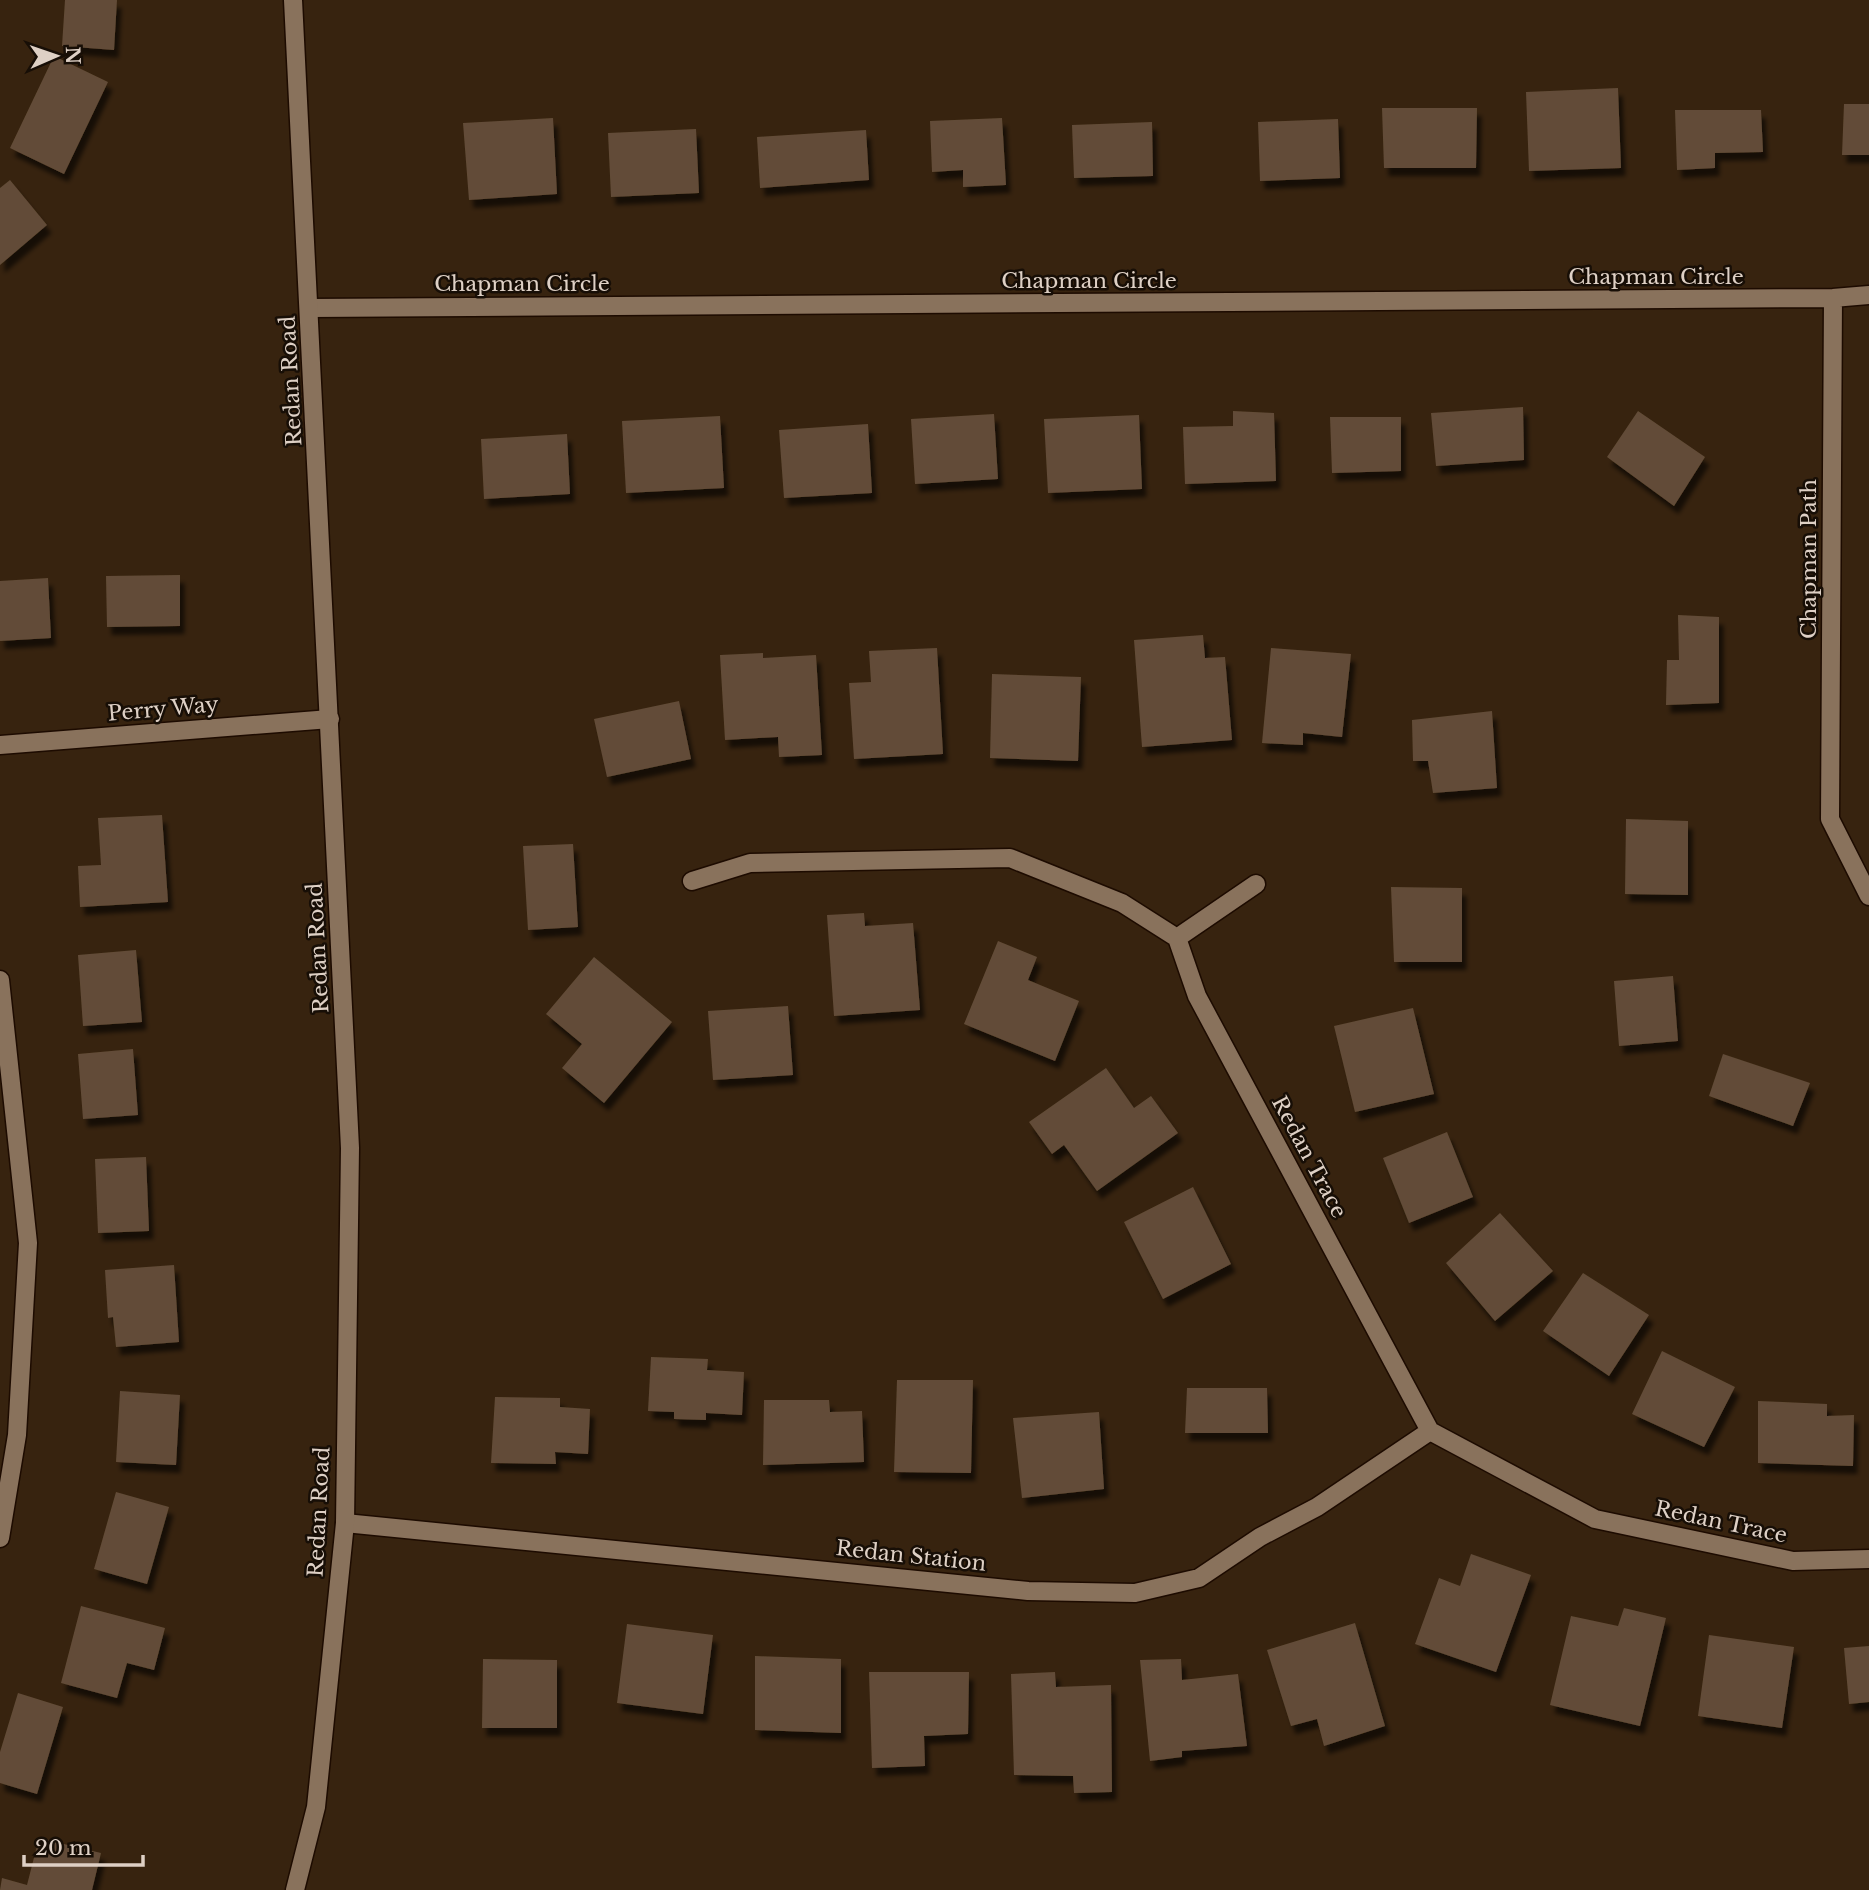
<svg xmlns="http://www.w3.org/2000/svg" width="1869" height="1890" viewBox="0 0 1869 1890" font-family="'Libre Baskerville',serif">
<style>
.building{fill:#624c37;filter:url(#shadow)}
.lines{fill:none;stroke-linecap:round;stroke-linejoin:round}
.minor-casing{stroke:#1d0b00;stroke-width:21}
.secondary-casing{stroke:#1d0b00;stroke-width:21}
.minor{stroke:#89725c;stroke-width:18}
.secondary{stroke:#89725c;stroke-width:18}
.labels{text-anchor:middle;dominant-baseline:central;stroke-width:5;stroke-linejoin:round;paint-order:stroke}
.street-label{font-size:21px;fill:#ded0c5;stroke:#170e06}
</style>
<defs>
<filter id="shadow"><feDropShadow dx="4.5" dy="8" stdDeviation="2" flood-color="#0009"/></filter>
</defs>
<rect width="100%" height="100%" fill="#37230f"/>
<!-- building -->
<path class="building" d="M65 0H117L114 50 62 46Z
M54 56 108 82 64 174 10 148Z
M1618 88 1621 168 1529 171 1526 92Z
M1844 104H1869V155H1842Z
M1382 108H1477L1476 168H1384Z
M1675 110H1761L1763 152 1715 153V168L1677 170Z
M553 118 557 194 469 200 463 123Z
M1002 118 1006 185 963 187V170L932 172 930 121Z
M1338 119 1340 178 1260 181 1258 122Z
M1152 122 1153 176 1074 178 1072 125Z
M696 129 699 193 611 197 608 133Z
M866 130 869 180 760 188 757 137Z
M10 180 47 225 0 265V188Z
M1523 407 1524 460 1436 466 1431 413Z
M1233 411 1274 413 1276 481 1185 484 1183 427 1233 426Z
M1638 411 1705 457 1674 506 1607 457Z
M994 414 998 479 915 484 911 419Z
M1139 415 1142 489 1048 493 1044 419Z
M720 416 724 488 626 493 622 421Z
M1330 417H1401V471L1332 473Z
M868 424 872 493 784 498 779 430Z
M567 434 570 494 484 499 481 439Z
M180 575V626L107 627 106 576Z
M48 578 51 638 0 641V581Z
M1678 615 1719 617V703L1666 705 1667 660H1679Z
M1203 635 1205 658 1225 657 1232 740 1142 747 1134 640Z
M937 648 943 754 854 759 849 683 871 682 869 651Z
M1271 648 1351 654 1342 737 1303 733V745L1262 743Z
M763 653V658L816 655 822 755 779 757 778 737 725 740 720 655Z
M992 674 1081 677 1078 761 990 758Z
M679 701 691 759 607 777 594 719Z
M1492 711 1497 788 1433 793 1428 761H1413L1412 720Z
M162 815 168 902 80 907 78 866 101 865 98 818Z
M1626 819 1688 821V895L1625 894Z
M573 844 578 927 528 930 523 846Z
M1391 887 1462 888V962H1394Z
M864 913 865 926 913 923 920 1010 834 1016 827 915Z
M998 941 1037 957 1028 980 1079 1001 1055 1061 964 1024Z
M136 950 142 1022 83 1026 78 955Z
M594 957 672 1022 604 1103 562 1068 582 1044 546 1014Z
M1673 976 1678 1041 1619 1046 1614 981Z
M788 1006 793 1075 713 1080 708 1011Z
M1413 1008 1434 1094 1355 1112 1334 1026Z
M133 1049 138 1115 83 1119 78 1054Z
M1723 1054 1810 1083 1793 1126 1709 1096Z
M1106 1068 1134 1108 1151 1096 1178 1133 1097 1191 1064 1145 1052 1154 1029 1122Z
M1447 1132 1473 1197 1409 1223 1383 1158Z
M146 1157 149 1231 98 1233 95 1159Z
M1193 1187 1231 1264 1163 1299 1124 1222Z
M1500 1213 1553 1271 1495 1321 1446 1263Z
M174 1265 179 1342 116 1347 113 1317 108 1318 105 1270Z
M1583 1273 1649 1315 1609 1376 1543 1331Z
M1662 1351 1735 1387 1704 1447 1632 1414Z
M651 1357 708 1359 707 1370 744 1372 742 1415 706 1413V1420L674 1419V1412L648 1411Z
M897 1380H973L971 1473 894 1472Z
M1187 1388H1267L1268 1433H1185Z
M120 1391 180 1395 176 1465 116 1462Z
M495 1397 560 1398V1407L590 1409 588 1454 555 1452 556 1464 491 1463Z
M764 1400H829L830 1412 862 1411 864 1462 763 1465Z
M1758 1401 1827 1404V1416L1854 1415 1853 1466 1758 1463Z
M1099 1412 1104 1489 1022 1498 1013 1418Z
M116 1492 169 1507 147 1584 94 1569Z
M1471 1554 1531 1575 1496 1672 1415 1644 1439 1578 1460 1586Z
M81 1606 165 1628 154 1670 127 1663 117 1698 61 1683Z
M1624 1608 1666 1618 1640 1726 1550 1705 1571 1616 1618 1626Z
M1355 1623 1385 1726 1324 1746 1317 1719 1291 1726 1267 1650Z
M627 1624 713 1635 703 1714 617 1703Z
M1709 1635 1794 1647 1782 1728 1698 1716Z
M1869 1646V1702L1849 1704 1844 1648Z
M755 1656 841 1659V1733L755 1730Z
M483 1659 557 1660V1728H482Z
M1181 1659 1182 1680 1238 1674 1247 1746 1182 1751V1757L1150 1761 1140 1660Z
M869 1672H969L968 1734 924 1736 925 1766 872 1768Z
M1055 1672 1056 1687 1111 1685 1112 1792 1074 1793 1073 1776 1014 1775 1011 1674Z
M18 1693 63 1707 37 1794 0 1783V1752Z
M39 1838 101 1853 92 1890H0L2 1878 27 1885Z"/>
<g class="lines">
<defs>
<path id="minor" d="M1833 298 1830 819 1869 896
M310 308 1833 298 1869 295
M0 745 330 719
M692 881 750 863 1010 858 1122 903 1177 938 1197 996 1430 1431 1595 1519 1793 1561 1869 1559
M1177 938 1256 884
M0 980 28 1243 17 1435 0 1538
M345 1523 1028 1591 1135 1593 1199 1578 1260 1537 1317 1507 1430 1431"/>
<path id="secondary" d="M293 0 350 1148 345 1523 316 1807 295 1890"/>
</defs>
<!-- minor casing -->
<use href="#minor" class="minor-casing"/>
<!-- secondary casing -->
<use href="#secondary" class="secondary-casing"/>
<!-- minor -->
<use href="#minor" class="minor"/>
<!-- secondary -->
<use href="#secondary" class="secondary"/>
</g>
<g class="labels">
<!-- street labels -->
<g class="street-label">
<text x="1656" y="277">Chapman Circle</text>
<text x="1089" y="281">Chapman Circle</text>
<text x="522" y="284">Chapman Circle</text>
<text transform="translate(291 381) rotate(-93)">Redan Road</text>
<text transform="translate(1809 559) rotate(-90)">Chapman Path</text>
<text transform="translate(163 709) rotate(-5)">Perry Way</text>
<text transform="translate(318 948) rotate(-93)">Redan Road</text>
<text transform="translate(1309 1157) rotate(62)">Redan Trace</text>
<text transform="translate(319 1512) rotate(-87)">Redan Road</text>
<text transform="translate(1721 1522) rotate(12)">Redan Trace</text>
<text transform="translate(911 1556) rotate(6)">Redan Station</text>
</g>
</g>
<!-- north arrow -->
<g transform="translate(56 56) rotate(88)" stroke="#170e06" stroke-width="5" paint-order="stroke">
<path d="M0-5L12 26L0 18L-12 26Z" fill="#ded0c5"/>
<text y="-10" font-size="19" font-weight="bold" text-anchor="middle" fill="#ded0c5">N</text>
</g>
<!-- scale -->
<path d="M24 1855v10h119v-10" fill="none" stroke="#ded0c5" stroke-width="3.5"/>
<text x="35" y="1855" font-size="21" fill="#ded0c5" stroke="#170e06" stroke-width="5" paint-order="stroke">20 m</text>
</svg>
